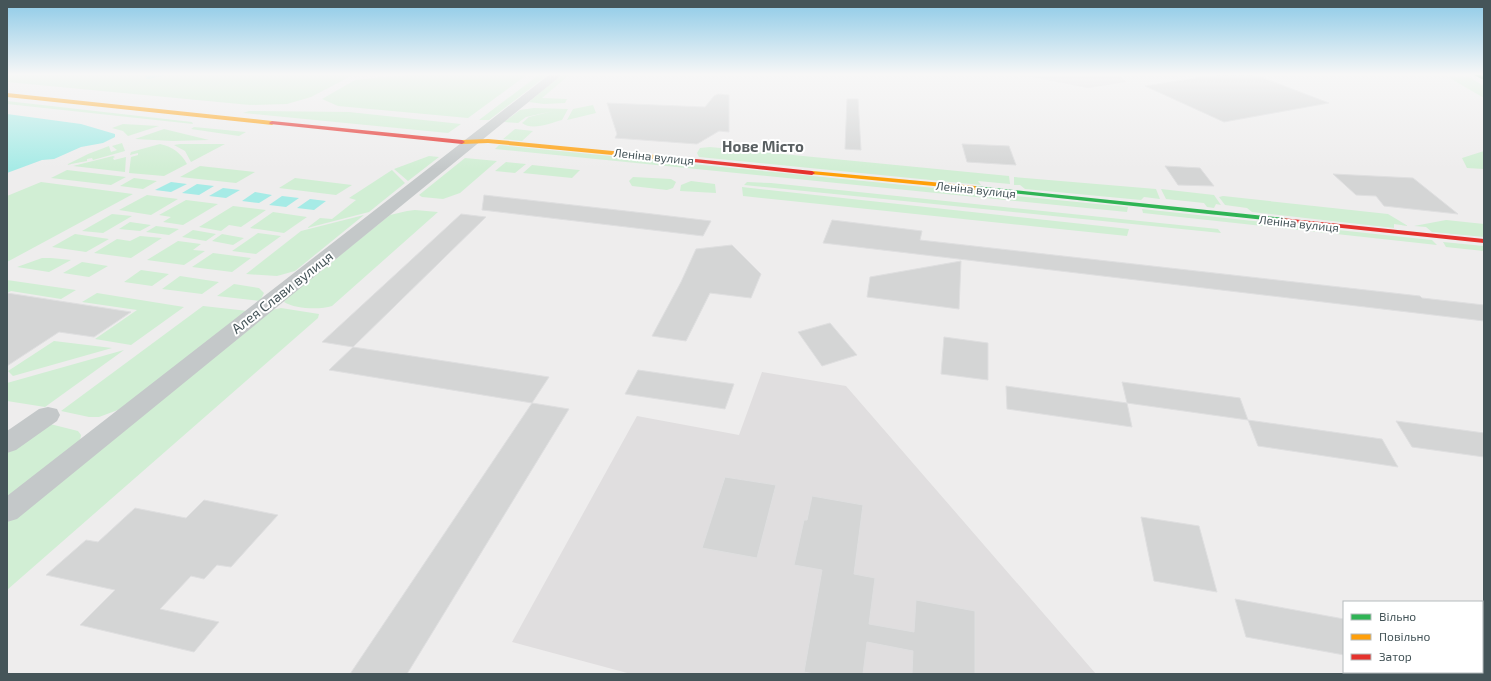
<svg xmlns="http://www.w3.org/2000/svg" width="1491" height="681" viewBox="0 0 1491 681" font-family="'Exo 2',sans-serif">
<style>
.education{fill:#e0dedf}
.green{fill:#d1eed4}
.water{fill:#a6ebe6}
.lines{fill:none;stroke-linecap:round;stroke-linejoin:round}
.stream{stroke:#a6ebe6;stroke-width:4}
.building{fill:#d4d5d5;stroke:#dfdfe0}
.street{fill:#c4c8c9;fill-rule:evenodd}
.fast{fill:#30b455;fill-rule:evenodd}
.slow{fill:#ff9f0a;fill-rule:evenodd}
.jam{fill:#e5322d;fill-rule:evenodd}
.labels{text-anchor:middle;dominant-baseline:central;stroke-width:4;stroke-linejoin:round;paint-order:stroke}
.far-street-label{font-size:12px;fill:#455559;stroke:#fff}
.street-label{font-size:14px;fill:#455559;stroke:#fff}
.far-district-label{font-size:15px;font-weight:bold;fill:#595f61;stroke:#fff}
</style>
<rect width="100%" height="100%" fill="#eeeded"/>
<!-- education -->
<path class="education" d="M1016 74H1119L1126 82 1088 88Z
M762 372 846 386 1096 674H631L512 642 637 416 739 435Z"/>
<!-- green -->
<path class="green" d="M7 74H355L311 97 287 104 250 105 7 82Z
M416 74H528L468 118 338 106 322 99 355 80Z
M540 74H549L489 120H479Z
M564 74 569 75 542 98 567 99 565 103 544 104 529 102 560 76Z
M1448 77H1469L1484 86V98Z
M7 101 192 122 193 124 7 104Z
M593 105 596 113 567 120 573 109Z
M534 108 568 109 562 120C551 123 532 131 522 123L529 117 553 111 526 117 518 123 504 122 520 110Z
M249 111 349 112 461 124 448 133 243 113Z
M123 124 159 126 128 136 123 131 112 128Z
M194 127 246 132 239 136 191 129Z
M164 129 209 140 173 141 135 139Z
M515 129 533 131 522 141 503 139Z
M122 143 125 151 93 160 92 158 87 159V161L66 165 88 154 109 146 111 152 117 150 112 146Z
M160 144C173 147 181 153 187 164L164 176 129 173 131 157 138 155V153L130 155 131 152Z
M180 144H225L191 162 185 151 174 145Z
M499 145 1128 207 1127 212 495 149Z
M710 147 1009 176 1010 184 978 181 981 185 699 157 697 153 700 148Z
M1484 151V169L1467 168 1462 158Z
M113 156 115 157 113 158 114 160 126 157 125 172 73 166Z
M429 156 439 157 408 181 394 169Z
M465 158 497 161 460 193 443 199 422 197 419 195Z
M506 162 526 164 515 173 495 171Z
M532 165 579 170H580L572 178 523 173Z
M200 166 255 172 236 183 180 177Z
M67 170 126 177 111 185 51 178Z
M392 170 405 183 369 212 307 228 320 218 332 219 356 200 349 198Z
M633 177 671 179 676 182 673 188 667 190 632 186 629 181Z
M1014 177 1156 189 1160 199 1144 197 1141 200 1025 189 1020 185H1014Z
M134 178 157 181 143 189 120 186Z
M295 178 352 185 336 195 279 188Z
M691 181 715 184 716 193 680 191 681 185Z
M41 182 133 194 7 262V196Z
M747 182 771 183 1218 229 1221 233 744 185Z
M742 187 1129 229 1127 236 743 196Z
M1161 189 1214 195 1221 205 1216 204 1214 208 1207 207 1204 203 1166 199Z
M147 195 178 199 151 215 119 210Z
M1223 196 1388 214 1408 226 1394 224V228L1252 212 1247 208 1225 205 1219 197Z
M186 200 218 204 183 225 163 222 171 217 159 215Z
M233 206 266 210 241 227 229 225 221 231 199 227Z
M1142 209 1432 240 1437 245 1143 213Z
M415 210 438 212 332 306C320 310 295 309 284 302L288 297 390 215 407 211Z
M273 212 307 217 284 233 250 228Z
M112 214 132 216 103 233 82 231Z
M364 215 295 271 277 276 246 274 301 231Z
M1446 220 1484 224V237L1432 232 1426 227 1414 226Z
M130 222 151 225 140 231 119 229Z
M156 226 179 229 169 235 146 232Z
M193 230 216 234 206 241 182 237Z
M258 233 281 236 256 254 232 251Z
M75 234 109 239 86 252 52 247Z
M222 234 244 238 233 245 212 241Z
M140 236 162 238 131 258 94 253 117 239 130 241Z
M178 241 201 244 193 250 205 251 184 265 147 260Z
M1443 242 1484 246V251L1446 247Z
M213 253 251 258 232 272 192 267Z
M42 258H51L71 260 49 272 17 267Z
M82 262 108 266 89 277 63 273Z
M141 270 169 274 152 286 124 282Z
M180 276 219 282 202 294 162 289Z
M7 280 76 290 61 299 11 291 7 293Z
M234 284 259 288 264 293 260 301 217 296Z
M97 293 184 307 131 345 95 339 137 310 82 302Z
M203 306 248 311 126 407 99 417H89L61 411Z
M281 308 319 314 318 318 7 590V522L272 310Z
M54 341 112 348 13 376 8 371Z
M124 350 45 407 7 401V383Z
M46 423 78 431 81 435 80 441 7 500V451Z"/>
<!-- water -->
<path class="water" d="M7 114 81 124 115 134V137L103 143 81 147 54 159 42 160 7 173Z
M171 182 187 184 171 192 155 190Z
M197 184 214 186 199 195 182 193Z
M223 188 240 190 226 198 209 196Z
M255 192 272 195 259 203 242 201Z
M282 196 299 198 286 207 269 205Z
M310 199 326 201 314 210 297 208Z"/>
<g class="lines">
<!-- stream -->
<path class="stream" d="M148 77 161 74"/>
</g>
<!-- building -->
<path class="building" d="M1222 74H1253L1329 103 1224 122 1145 86Z
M718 94 729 95V132L719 131 697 144 615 138 617 134 607 103 705 107 714 96Z
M847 99H858L861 150 845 149Z
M962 144 1009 146 1016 165 967 162Z
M1165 166 1200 168 1214 186 1178 185Z
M1333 174 1413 178 1458 214 1384 206 1376 196 1356 195Z
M484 195 644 213 711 221 703 236 482 210Z
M461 214 486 217 353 347 322 342Z
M832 220 922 231 920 240 1420 296 1422 298 1484 305V321L823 243Z
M732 245 761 274 751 298 710 293 686 341 652 336 681 282 696 249Z
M961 261 959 309 867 297 870 277Z
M7 293 131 312 94 337 59 332 7 366Z
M830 323 857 355 822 366 798 332Z
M944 337 988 343V380L941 374Z
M353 347 549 377 532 403 329 370Z
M638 370 734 384 725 409 625 394Z
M1122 382 1240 398 1248 420 1127 403Z
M1006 386 1127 403 1132 427 1007 409Z
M532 403 569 409 407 674H350Z
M1248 420 1382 439 1398 467 1258 446Z
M1396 421 1484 433V457L1412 447Z
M725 477 776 485 757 558 702 548Z
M812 496 863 505 854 574 875 578 869 624 914 632 916 600 975 611V674H912L913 651 867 642 863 674H814L804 672 822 570 794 565 804 520H807Z
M204 500 278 515 231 567 217 565 204 579 191 576 160 609 219 622 194 652 80 625 115 590 46 575 86 540 98 542 135 508 186 518Z
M1141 517 1199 526 1217 592 1154 581Z
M1235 599 1344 619V655L1246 637Z"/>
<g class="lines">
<!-- street -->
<path class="street" d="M550 74H563L17 519 7 522V496Z
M48 407 57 409 60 415 57 421 16 450 7 453V431L39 409Z"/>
<!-- fast -->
<path class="fast" d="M1472 74H1478L1484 76V80Z
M975 186 1285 218 1289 220 1285 222 973 189 972 188Z"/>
<!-- slow -->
<path class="slow" d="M7 93 272 121 275 123 272 125 7 97Z
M488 139 686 158 689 160 686 162 488 143 462 144 459 142 462 140Z
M812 171 975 186 978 188 975 190 810 174 809 173Z"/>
<!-- jam -->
<path class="jam" d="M272 121 462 140 465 142 462 144 270 124 269 123Z
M686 158 812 171 815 173 812 175 684 161V159Z
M1282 218 1484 239V243L1285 222H1282Z"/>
</g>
<!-- sky -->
<linearGradient id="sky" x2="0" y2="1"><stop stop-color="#8dcae7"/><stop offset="0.44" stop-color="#f7f7f7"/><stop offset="1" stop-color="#f7f7f7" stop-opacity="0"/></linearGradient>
<rect width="1491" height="169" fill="url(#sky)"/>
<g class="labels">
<!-- far-street labels -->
<g class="far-street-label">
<text transform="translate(654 156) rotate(6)">Леніна вулиця</text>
<text transform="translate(976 189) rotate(6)">Леніна вулиця</text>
<text transform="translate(1299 223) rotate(6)">Леніна вулиця</text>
</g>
<!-- street labels -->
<g class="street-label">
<text transform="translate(282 292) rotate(-38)">Алея Слави вулиця</text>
</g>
<!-- far-district labels -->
<g class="far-district-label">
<text x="763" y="146">Нове Місто</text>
</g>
</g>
<!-- border -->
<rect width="1491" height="681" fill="none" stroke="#455559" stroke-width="16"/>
<!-- legend -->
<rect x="1343" y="601" width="140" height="72" fill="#ffffff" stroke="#b5bbbd"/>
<rect x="1351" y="614" width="20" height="6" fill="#30b455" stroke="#b5bbbd"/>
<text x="1379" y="621" font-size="12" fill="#455559">Вільно</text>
<rect x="1351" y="634" width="20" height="6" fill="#ff9f0a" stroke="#b5bbbd"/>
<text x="1379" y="641" font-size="12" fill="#455559">Повільно</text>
<rect x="1351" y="654" width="20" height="6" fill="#e5322d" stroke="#b5bbbd"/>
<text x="1379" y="661" font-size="12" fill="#455559">Затор</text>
</svg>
